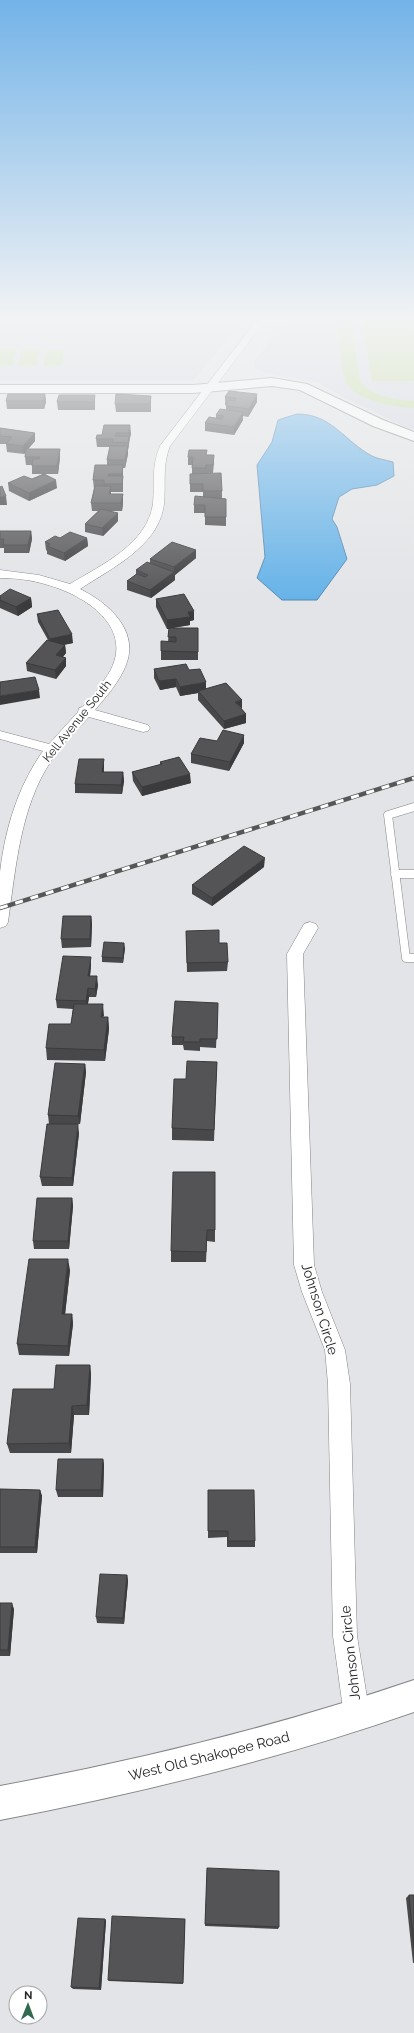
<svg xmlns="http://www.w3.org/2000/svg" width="414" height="2033" viewBox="0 0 414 2033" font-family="Raleway,sans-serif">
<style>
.built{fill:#d2d7e1}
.green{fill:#c0de92}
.water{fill:#65b2e8;stroke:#5187ae}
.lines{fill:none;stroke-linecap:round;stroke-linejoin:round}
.lane-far1-casing{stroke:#838588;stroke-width:5.5}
.lane-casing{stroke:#838588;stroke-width:9}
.street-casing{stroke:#838588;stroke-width:1}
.secondary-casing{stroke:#838588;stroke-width:2}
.lane-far1{stroke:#fff;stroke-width:4.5}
.lane{stroke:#fff;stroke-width:8}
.street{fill:#fff;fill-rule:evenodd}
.secondary{fill:#fff;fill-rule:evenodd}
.rail-casing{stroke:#565758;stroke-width:4.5}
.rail{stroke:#fff;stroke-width:3;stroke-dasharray:8;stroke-linecap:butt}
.wall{fill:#48484b}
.shaded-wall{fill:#3b3b3d}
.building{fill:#545457;stroke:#3b3b3d}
.labels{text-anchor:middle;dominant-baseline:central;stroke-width:4;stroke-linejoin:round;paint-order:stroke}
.street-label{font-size:12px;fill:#232425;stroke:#fff}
.near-street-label{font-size:14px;fill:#232425;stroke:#fff}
</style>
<rect width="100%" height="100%" fill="#e2e4e7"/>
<!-- built -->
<path class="built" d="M0 317H246L193 381H0Z
M284 317H414V429L407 428 345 398 317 382 264 373 254 367 256 359 283 325Z"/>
<!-- green -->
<path class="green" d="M337 317H351L359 377C366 397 397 400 414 401V408C395 407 356 401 346 382 341 371 339 331 337 317Z
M362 317H414V381H372Z
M0 349 16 350 12 366H0Z
M22 350H40L36 366H18Z
M47 350H65L61 366H43Z"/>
<!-- water -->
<path class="water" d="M297 414C332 414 344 441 372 456 378 459 386 460 393 462L394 476 377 485 352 489 339 497 332 519 337 527 347 559 317 600H282L257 578 265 557 257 465 272 442 278 420Z"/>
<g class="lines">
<defs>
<path id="lane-far1" d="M16 317 30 319 55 317"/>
<path id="lane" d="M414 807 388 815 406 958H414
M395 874H414"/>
<path id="street" d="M259 317H268L170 446C162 466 166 484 164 504 159 546 112 568 80 589 107 602 140 630 126 665 120 681 106 697 95 710L148 725 150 728 148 731 143 732 89 717C76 731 61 744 51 761 20 808 16 867 8 922L6 926 0 928C0 909 0 890 0 872 5 829 18 786 43 751L0 739V731L49 744 78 712 79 708C89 706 99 687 105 679 139 632 90 597 48 585 32 580 16 578 0 578V570L39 575 70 584C101 565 148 544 153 503 155 482 151 467 160 446Z
M310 922 316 924 318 928 303 954 314 1265 322 1292 345 1350 350 1384 357 1636 370 1716 366 1725 357 1729 348 1725 344 1716 333 1636 328 1384 325 1350 302 1292 294 1265 287 954 304 924Z"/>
<path id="secondary" d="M272 378 307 384 383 420 414 432V441L373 426 300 390 272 386 193 393H0V385H193Z
M414 1680V1712C279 1759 141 1793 0 1820V1786C141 1760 278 1726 414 1680Z"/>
</defs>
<!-- lane-far1 casing -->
<use href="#lane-far1" class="lane-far1-casing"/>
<!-- lane casing -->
<use href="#lane" class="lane-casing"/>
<!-- street casing -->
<use href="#street" class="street-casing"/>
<!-- secondary casing -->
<use href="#secondary" class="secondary-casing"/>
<!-- lane-far1 -->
<use href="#lane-far1" class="lane-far1"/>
<!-- lane -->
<use href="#lane" class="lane"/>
<!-- street -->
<use href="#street" class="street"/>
<!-- secondary -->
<use href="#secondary" class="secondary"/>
<defs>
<path id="rail" d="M0 908 414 778"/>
</defs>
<!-- rail casing -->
<use href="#rail" class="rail-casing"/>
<!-- rail -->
<use href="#rail" class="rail"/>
</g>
<!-- wall -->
<path class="wall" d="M229 391 257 402 248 417 243 416V420L234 435 205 431V423L216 418V415L226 410V405H225V397Z
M45 394 46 402 44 409H7L6 401Z
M59 395 95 402V410H58L57 402Z
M151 396V412H116L115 404Z
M104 425 131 433 128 450V454L125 468H123V492H111V494H123V503L122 511H110L118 521 103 536 85 532V524L98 511H92L91 503 94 489 93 480 107 465V460L110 447H97L96 439 102 435Z
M0 428 35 433V441L28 449H60V457L58 474H45L57 488 29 501 9 491 8 483 32 479 43 474H32V465H26L25 457 26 452 24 454 7 452 6 444H0Z
M207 455 214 463 213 473H206V474L222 491V498L226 499V526L205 525V513H194V505L203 497V492H190V474H192V465H188V457Z
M0 531H31L32 539 29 553H4V548H0Z
M60 538H87L88 546 65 561 47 554V551L46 550 45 542Z
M196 550V558L175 575V580L151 598 127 590V581L136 574V570L150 563V559Z
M0 596 31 598 32 607 18 616 0 608Z
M156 599 194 620 190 621V625L172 628H198V660H161V651L168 642 169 629H167L156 607Z
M37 614 73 643 64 645H65L66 653 63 657 66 658V666L56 679 27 671 26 663 48 640 38 622Z
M154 669 206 689 242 709 246 714V723L224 729 198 700V693L180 696 176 687 160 690 154 678Z
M217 741 244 743 229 771 191 763V754Z
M160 762 191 783 142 796 133 781 132 772 160 765Z
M104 768V772H123L124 781 122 794 75 793V784Z
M264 867 212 906 192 894V885Z
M91 916 92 924 91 947 62 948 61 939Z
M186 931 219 943 228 962 227 971 187 972Z
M125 948 123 963 102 962V957Z
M91 966 90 976 98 985 96 997H89L88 1004 104 1017H108L109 1029 105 1061 47 1060 46 1048 71 1024 73 1009 57 1008 56 1000Z
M218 1003 216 1048 200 1047V1051L184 1050 183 1045H172V1037Z
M217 1062 214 1141 172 1140V1128L186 1079Z
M85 1064 86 1072 80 1124H49L48 1115Z
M79 1133 73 1186H42L40 1177Z
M215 1172V1242L207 1241 206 1262H171V1251Z
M72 1198 73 1206 69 1249H34L33 1241Z
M70 1270 65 1314H72L73 1324 69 1356 19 1355 17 1344Z
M90 1365 91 1375 89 1415H74L71 1453H10L7 1444 54 1389Z
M103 1459 104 1465 103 1497H58L56 1490Z
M0 1489 40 1490 42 1496 37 1553H0Z
M208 1490 255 1541V1547H227V1537L208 1538Z
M127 1575 128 1581 124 1624 97 1623 96 1617Z
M0 1603 14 1609 10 1656H0Z
M207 1868 279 1927 278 1929 205 1926Z
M409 1895H414V1963H413L406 1898Z
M105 1919 106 1921 101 1990 73 1989 71 1987Z
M185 1919 183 1984 109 1981 108 1980Z"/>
<!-- shaded-wall -->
<path class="shaded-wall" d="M45 394 46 402 44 409 43 401Z
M257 394V402L248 417 249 409Z
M95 395V410L94 402Z
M243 412V420L234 435V427Z
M130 425 131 433 129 441V433Z
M35 433V441L24 454 23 446Z
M129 436V444L128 450V443Z
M128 446V454L125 468V460Z
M60 449V457L58 474 57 466Z
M123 465V492L122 474Z
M56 480 57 488 29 501V493Z
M111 486V494H109Z
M123 494V503L122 511 121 503Z
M6 496 7 505H0V497Z
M118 513V521L103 536 102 528Z
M31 531 32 539 29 553 28 545Z
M87 538 88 546 65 561 64 553Z
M196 550V558L175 575V580L151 598 150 590 174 572V567Z
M31 598 32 607 18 616 16 607Z
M194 611V620L190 621V625L167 629V620L188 612Z
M72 634 73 643 51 647 50 639Z
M65 645 66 653 57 664 56 655Z
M66 658V666L56 679 55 670Z
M176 679V687L160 690 159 681Z
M206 682V691H198V693L180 696V687Z
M39 690 40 698 0 705V696Z
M242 700V709L235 702Z
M246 714V723L224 729V721Z
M244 735V743L229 771 230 762Z
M104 759V768L102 780V772Z
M123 772 124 781 122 794 121 785Z
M190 774 191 783 142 796V787Z
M265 858 264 867 212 906V898Z
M91 916 92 924 91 947 90 939Z
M124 943 125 948 123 963V958Z
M91 957V966L89 985 88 976Z
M97 976 98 985 96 997 95 989Z
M88 988 89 997 87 1009 86 1001Z
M103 1004 104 1016 101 1017Z
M108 1017 109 1029 105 1061 104 1050Z
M85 1064 86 1072 80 1124 78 1116Z
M78 1124 79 1133 73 1186 72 1178Z
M72 1198 73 1206 69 1249 68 1241Z
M68 1259 70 1270 64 1324 62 1314Z
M72 1314 73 1324 69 1356 68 1346Z
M90 1365 91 1375 89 1415 87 1405Z
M72 1406 74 1415 71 1453 69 1443Z
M103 1459 104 1465 103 1497 101 1490Z
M40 1490 42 1496 37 1553 35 1547Z
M127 1575 128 1581 124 1624 123 1618Z
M12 1603 14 1609 10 1656 8 1650Z
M105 1919 106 1921 101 1990 99 1988Z"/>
<!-- building -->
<path class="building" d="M229 391 257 394 249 409 226 406 229 400 235 401 236 398 225 397Z
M8 394H45L43 401H6Z
M116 394 151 396 150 404H115Z
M59 395H95L94 402H57Z
M220 409 243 412 234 427 205 423 209 417 222 419 224 416 216 415Z
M104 425H130L129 433H116L115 436H129L128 443 112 442 113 439H96L97 435H102Z
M0 428 35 433 23 446 6 444 12 437 0 436Z
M110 446H128L125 460H107Z
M26 449H60L57 466H32L33 459H39L40 457H25Z
M189 450H207L206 455H214L213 465H206V468H192L193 457H188Z
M95 465H123L122 474H109L108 476H123L122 484H104V480H93Z
M221 473 222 491H203V484H190V474Z
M44 474 56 480 29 493 8 483 24 476 32 479Z
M2 486 6 496 0 497V487Z
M95 486H111L109 494H123L121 503H91Z
M195 496 226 499V517H205V505H194Z
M101 509 118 513 102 528 85 524Z
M0 531H31L28 545H3L4 539H0Z
M70 532 87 538 64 553 47 546 50 544 45 542 55 536 60 538Z
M172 542 196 550 174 567 150 559Z
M147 562 174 572 150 590 127 581 137 574 145 577 148 575 136 570Z
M10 589 31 598 16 607 0 600V596Z
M184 594 194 611 188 612 190 617 167 620 156 599Z
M58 610 72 634 50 639 37 614Z
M169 628H198V652L161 651V641L176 642V637H168Z
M47 640 65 645 56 655 66 658 55 670 26 663Z
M186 664 189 670 200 669 206 682 180 687 176 679 159 681 154 669Z
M35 677 39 690 0 696V682Z
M226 683 242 700 235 702 246 714 224 721 198 691Z
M223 730 244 735 230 762 191 754 200 738 217 741Z
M179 757 190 774 142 787 132 772 162 764 160 762Z
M79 759H104L102 772H123L121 785 75 784Z
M244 846 265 858 212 898 192 885Z
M63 916H91L90 939H61Z
M219 930V943H227L228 962 187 963 186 931Z
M104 942 124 943 123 958 102 957Z
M63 956 91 957 88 976H97L95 989 88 988 86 1001 56 1000Z
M175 1001 218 1003 217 1039H200V1042H183L184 1037H172Z
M74 1004H103L101 1017H108L104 1050 46 1048 49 1024H71Z
M187 1061 217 1062 214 1130 172 1128 174 1079H186Z
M55 1063 85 1064 78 1116 48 1115Z
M47 1124H78L72 1178 40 1177Z
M173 1172H215V1230H207L206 1252 171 1251Z
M37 1198H72L68 1241H33Z
M29 1259H68L62 1314H72L68 1346 17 1344Z
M56 1365H90L87 1405 72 1406 69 1443 7 1444 13 1389H54Z
M58 1459H103L101 1490H56Z
M0 1489 40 1490 35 1547H0Z
M208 1490H254L255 1541H228V1531H208Z
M100 1574 127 1575 123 1618 96 1617Z
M0 1603H12L8 1650H0Z
M207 1868 279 1871V1927L205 1924Z
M409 1895H414V1948Z
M112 1916 185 1919 183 1983 108 1980Z
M78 1918 105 1919 99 1988 71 1987Z"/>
<!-- sky -->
<linearGradient id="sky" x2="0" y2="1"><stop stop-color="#73b3e8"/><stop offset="0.53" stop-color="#f2f3f4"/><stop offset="1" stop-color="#f2f3f4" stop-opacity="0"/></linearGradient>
<rect width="414" height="602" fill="url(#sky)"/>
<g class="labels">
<!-- street labels -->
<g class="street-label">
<text transform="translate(77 721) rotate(-51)">Kell Avenue South</text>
</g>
<!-- near-street labels -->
<g class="near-street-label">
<text transform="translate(320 1309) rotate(73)">Johnson Circle</text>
<text transform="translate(350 1653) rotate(-96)">Johnson Circle</text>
<text transform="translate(209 1756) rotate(-14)">West Old Shakopee Road</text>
</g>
</g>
<!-- north arrow -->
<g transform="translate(28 2005) rotate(1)"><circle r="19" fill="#ffffff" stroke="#a7a7a8"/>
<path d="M0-3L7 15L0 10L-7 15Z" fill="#316951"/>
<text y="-6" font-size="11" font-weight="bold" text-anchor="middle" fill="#232425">N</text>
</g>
</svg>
